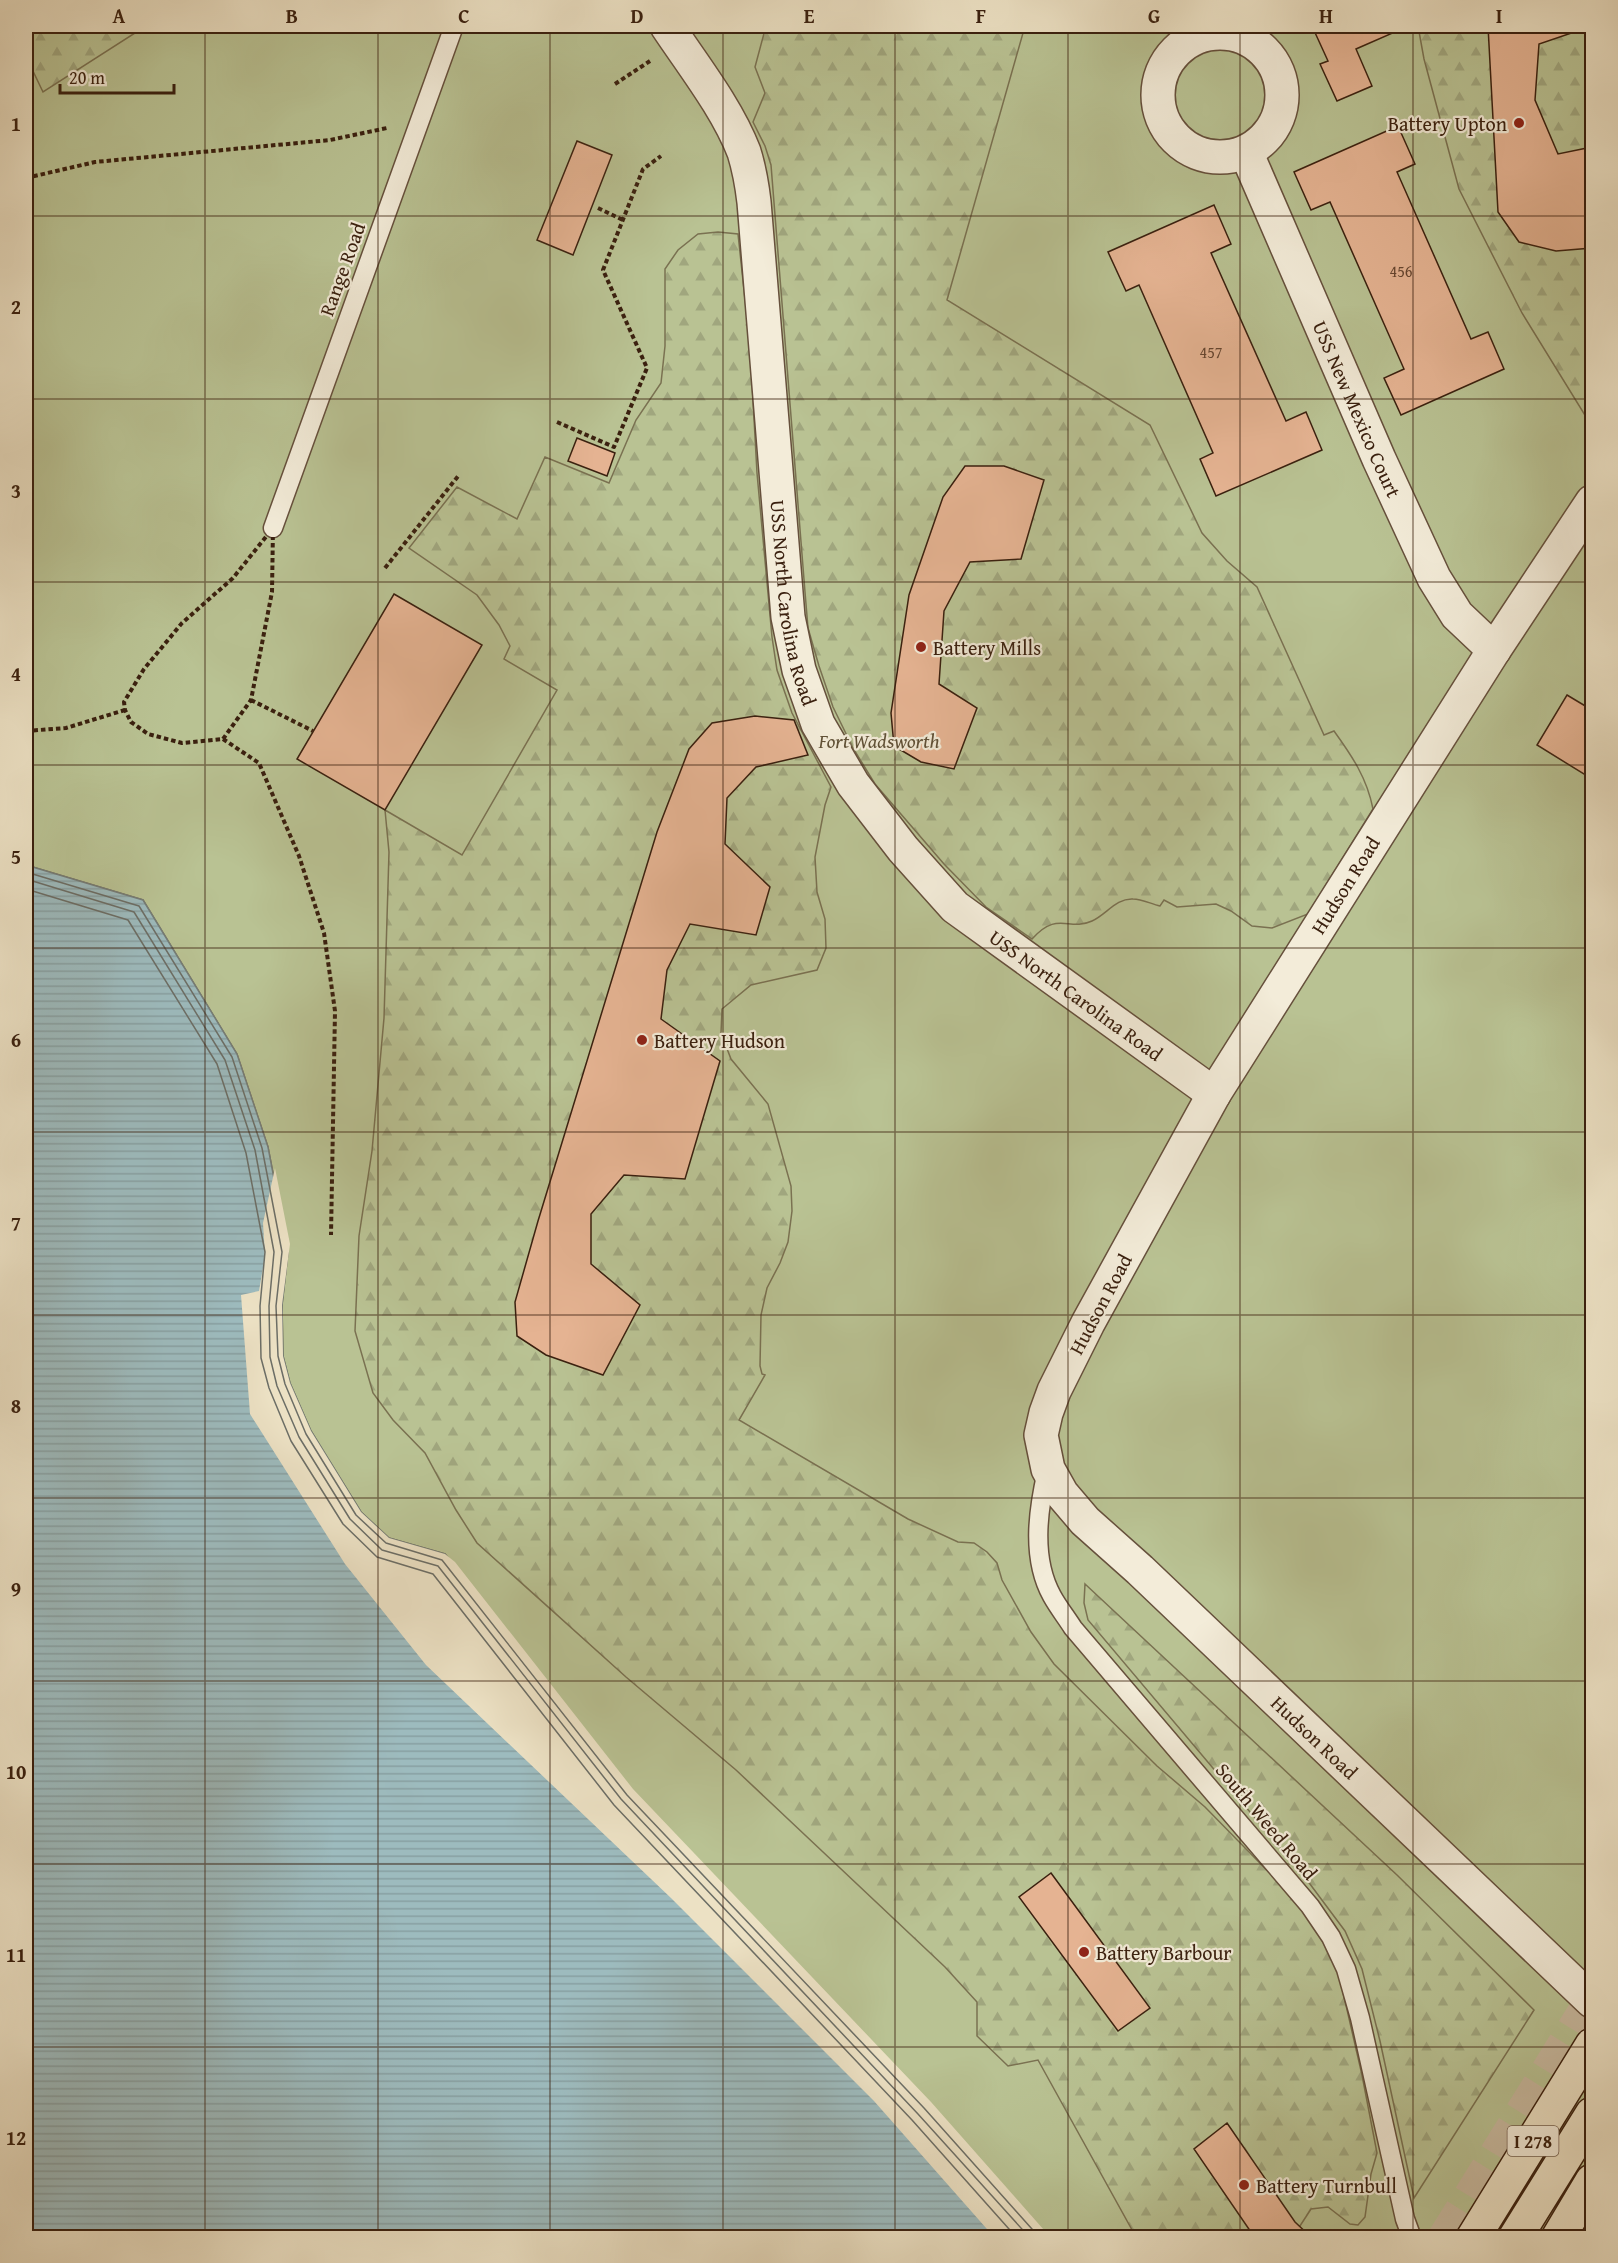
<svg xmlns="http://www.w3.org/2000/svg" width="1618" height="2263" viewBox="0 0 1618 2263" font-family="'Gentium Book Plus',serif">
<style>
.green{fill:#b9c293;stroke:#7a7151;stroke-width:1.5}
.forest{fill:url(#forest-firs);stroke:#7a7151;stroke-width:1.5}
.water{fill:url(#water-rules);stroke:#757d78;stroke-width:1.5}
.pier{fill:#ece1c4}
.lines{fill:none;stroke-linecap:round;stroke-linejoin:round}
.shore{stroke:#6c6e66;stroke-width:1.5}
.building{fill:#e5b392;stroke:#3a200f;stroke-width:1.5}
.motorway-tunnel{stroke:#c8baa0;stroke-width:33;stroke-dasharray:33 16;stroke-linecap:butt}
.service-casing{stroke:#66503c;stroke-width:21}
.minor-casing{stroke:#66503c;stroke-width:36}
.motorway-casing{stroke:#3a200f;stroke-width:36}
.path{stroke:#3a200f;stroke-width:4;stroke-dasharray:4.5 3;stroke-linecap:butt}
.service{stroke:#f3ecd9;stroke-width:18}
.minor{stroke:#f3ecd9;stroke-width:33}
.motorway{stroke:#ece1c4;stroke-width:33}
.grid{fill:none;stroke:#3a200f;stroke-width:1.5;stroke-opacity:0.55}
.poi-dot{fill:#8f2418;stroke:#f3ecd9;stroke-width:2}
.labels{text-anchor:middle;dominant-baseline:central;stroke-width:4.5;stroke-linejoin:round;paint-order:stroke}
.number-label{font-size:16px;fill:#654530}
.shield{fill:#f3ecd9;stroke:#725d4c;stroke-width:1.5}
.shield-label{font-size:18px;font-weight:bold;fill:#3a200f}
.poi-label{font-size:20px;fill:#3a200f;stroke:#f3ecd9;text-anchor:start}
.street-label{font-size:20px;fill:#3a200f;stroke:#f3ecd9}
.park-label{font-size:20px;font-style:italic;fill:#605137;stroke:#f3ecd9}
.neatline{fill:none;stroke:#3a200f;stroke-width:2}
.grid-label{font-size:20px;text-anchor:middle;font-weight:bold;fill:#3a200f}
</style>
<defs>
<pattern id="forest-firs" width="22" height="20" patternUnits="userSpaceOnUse" patternTransform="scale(1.5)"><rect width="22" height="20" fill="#b9c293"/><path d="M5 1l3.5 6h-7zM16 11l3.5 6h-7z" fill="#a0a67e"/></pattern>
<pattern id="water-rules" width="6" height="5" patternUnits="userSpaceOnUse" patternTransform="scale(1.5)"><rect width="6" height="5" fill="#9dbbbe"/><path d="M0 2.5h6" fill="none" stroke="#88a0a2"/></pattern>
</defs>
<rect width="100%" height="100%" fill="#ece1c4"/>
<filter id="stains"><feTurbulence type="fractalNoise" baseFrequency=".00333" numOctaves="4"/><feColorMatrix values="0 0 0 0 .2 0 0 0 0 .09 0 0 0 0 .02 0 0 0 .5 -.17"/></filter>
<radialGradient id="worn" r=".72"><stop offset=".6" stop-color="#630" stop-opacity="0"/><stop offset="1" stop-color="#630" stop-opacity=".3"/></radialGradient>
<!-- green -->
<path class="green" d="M26 26H1592V2237H1048L631 1791 445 1554 389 1538 361 1512 311 1431 290 1383 283 1356 282 1305 288 1252 268 1147 237 1054 143 900 26 865Z"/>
<!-- forest -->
<path class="forest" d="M30 26H146L43 92 32 69Z
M766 26H1025L947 300 1150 425 1202 533 1227 561 1257 587 1324 735 1334 731C1352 756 1367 778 1373 809L1308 914 1272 928 1252 926 1231 911 1216 904 1177 907 1164 900 1160 906C1151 904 1142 899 1133 899 1116 898 1106 915 1092 921 1068 932 1058 910 1032 939L986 907 944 864 875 784 853 748 833 707 819 666 808 628 805 592 771 165 765 146 753 122 765 93 755 67Z
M1418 26H1592V422L1591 425 1522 313 1459 189 1424 59Z
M718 232 738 234 750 346 757 473 772 637 777 670 792 713 831 787 825 805 815 857 817 892 825 919 826 948 817 970 751 985 722 1009 721 1033 731 1059 768 1104 791 1186 792 1211 788 1242 780 1263 767 1288 761 1315 760 1366 762 1374 765 1375 739 1420 908 1519 958 1542 974 1543 987 1552 997 1563 1002 1580 1031 1632 1054 1664 1157 1766 1205 1807 1294 1898 1323 1939 1337 1966 1362 2075 1377 2153 1371 2174 1365 2217 1358 2225 1350 2224 1328 2207 1311 2209 1296 2232 1297 2237H1136L1038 2060 1008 2066 977 2036V2002L945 1967 736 1770 626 1677 477 1543 456 1510 425 1453 393 1420 373 1393 355 1331 359 1236 372 1151 384 1018 389 852 385 810 462 855 557 690 504 659 510 646 499 625 477 595 409 548 457 487 517 519 545 457 609 483 636 420 661 383 665 346V269L678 250 698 234Z
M1085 1584 1397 1875 1534 2010 1414 2198 1380 2041 1362 1969 1345 1931 1304 1876 1088 1620 1084 1603Z"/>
<!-- water -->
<path class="water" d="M26 865 143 900 237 1054 268 1147 288 1252 282 1306 283 1356 290 1383 311 1431 361 1512 389 1538 445 1554 631 1791 1048 2237H26Z"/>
<!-- pier -->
<path class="pier" d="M275 1168 290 1244 282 1305 283 1356 290 1383 311 1431 361 1512 389 1538 445 1554 455 1562 633 1789 931 2102 1051 2238 994 2237 874 2101 671 1898 426 1665 345 1564 250 1414 241 1295 259 1291 265 1256 263 1223Z"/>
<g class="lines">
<!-- shore -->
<path class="shore" d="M26 872 139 906 232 1057 262 1148 282 1252 276 1306 278 1356 285 1384 306 1434 356 1515 386 1543 442 1560 627 1795 924 2108 1040 2238
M26 879 134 912 225 1060 255 1150 274 1252 269 1306 270 1357 277 1386 299 1437 350 1519 382 1550 438 1566 621 1799 918 2114 1030 2238
M26 889 128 920 217 1064 246 1153 265 1252 260 1306 261 1358 269 1388 291 1441 343 1524 377 1557 433 1574 614 1805 912 2120 1017 2238"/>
</g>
<!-- building -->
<path class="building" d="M1312 26H1392L1395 32 1356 49 1372 86 1337 101 1320 64 1328 61Z
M1488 26H1592L1539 44 1535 100 1558 154 1592 147V248L1556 251 1519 242 1498 212Z
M1398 126 1415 164 1397 172 1471 339 1488 332 1504 369 1401 415 1384 378 1404 369 1330 202 1311 210 1294 172Z
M577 141 612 155 573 255 537 240Z
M1214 205 1231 244 1211 253 1286 421 1306 412 1322 450 1216 496 1200 459 1213 453 1139 285 1126 291 1108 252Z
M577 438 615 453 607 476 568 461Z
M965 466H1004L1044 480 1021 559 970 562 944 611 939 684 977 708 954 769 921 762 894 746 891 713 909 595 943 497Z
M394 594 482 645 385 810 297 759Z
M1567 695 1592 710V779L1537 745Z
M755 716 794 720 808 755 756 767 727 798 725 844 770 887 756 935 690 924 667 970 661 1019 720 1061 685 1179 624 1175 591 1214V1264L640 1305 603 1375 546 1355 517 1336 515 1302 538 1221 657 832 689 749 712 723Z
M1051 1873 1150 2008 1118 2031 1019 1897Z
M1227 2123 1295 2222 1312 2238H1255L1194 2149Z"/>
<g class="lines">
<!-- motorway-tunnel -->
<path class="motorway-tunnel" d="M1444 2238 1592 1999
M1587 2238 1592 2228"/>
<defs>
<path id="service" d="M273 528 454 26
M1047 1471C1038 1510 1031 1558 1052 1596 1058 1607 1066 1617 1073 1628L1310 1906 1331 1937 1346 1969 1360 2018 1405 2219 1412 2238"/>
<g id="minor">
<path id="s1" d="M667 26C693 65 727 108 744 152 749 168 752 185 754 202L788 617 799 670 818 724 853 784 903 849 955 907 1214 1094"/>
<circle cx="1220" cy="95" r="62"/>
<path id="s2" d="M1246 152 1379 459 1434 578 1457 615 1494 650"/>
<path id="s3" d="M1592 502 1494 650 1214 1094 1088 1323 1054 1391 1046 1413 1041 1435 1048 1469 1062 1494 1085 1521 1140 1570 1592 2001"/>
</g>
<path id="motorway" d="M1473 2238 1592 2045
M1515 2238 1592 2114
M1558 2238 1592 2181"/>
</defs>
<!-- service casing -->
<use href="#service" class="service-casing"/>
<!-- minor casing -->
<use href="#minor" class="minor-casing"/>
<!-- motorway casing -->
<use href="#motorway" class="motorway-casing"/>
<!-- path -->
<path class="path" d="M1284 32 1286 26
M615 84 650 61
M26 156 29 183 26 196
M26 178 95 162 330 140 387 128
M598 208 623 220
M557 422 614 447 647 368 603 270 643 169 661 156
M273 528 272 592 251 700 223 739 182 743 148 734 131 722 125 710 124 702 144 669 182 623 233 578Z
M385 568 459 475
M251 700 313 731
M26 731 66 728 125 710
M223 739 259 763 299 856 324 933 335 1011 331 1235"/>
<!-- service -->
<use href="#service" class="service"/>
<!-- minor -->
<use href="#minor" class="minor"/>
<!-- motorway -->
<use href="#motorway" class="motorway"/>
</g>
<!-- grid -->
<path class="grid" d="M205 26V2238M378 26V2238M550 26V2238M723 26V2238M895 26V2238M1068 26V2238M1240 26V2238M1413 26V2238M26 216H1592M26 399H1592M26 582H1592M26 765H1592M26 948H1592M26 1132H1592M26 1315H1592M26 1498H1592M26 1681H1592M26 1864H1592M26 2047H1592"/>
<!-- markers -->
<g class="poi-dot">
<circle cx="1519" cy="123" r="6"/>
<circle cx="921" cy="647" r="6"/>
<circle cx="642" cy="1040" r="6"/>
<circle cx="1084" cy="1952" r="6"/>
<circle cx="1244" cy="2185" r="6"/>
</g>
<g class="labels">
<!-- number labels -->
<g class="number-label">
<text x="1401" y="271">456</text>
<text x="1211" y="352">457</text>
</g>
<!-- shield labels -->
<rect class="shield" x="1507.5" y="2126" width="51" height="30" rx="4.5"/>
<g class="shield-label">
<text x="1533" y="2141">I 278</text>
</g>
<!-- poi labels -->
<g class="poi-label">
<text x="1507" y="123" text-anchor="end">Battery Upton</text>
<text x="933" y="647">Battery Mills</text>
<text x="654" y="1040">Battery Hudson</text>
<text x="1096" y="1952">Battery Barbour</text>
<text x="1256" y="2185">Battery Turnbull</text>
</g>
<!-- street labels -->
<g class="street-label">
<text transform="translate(342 269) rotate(-70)">Range Road</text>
<text stroke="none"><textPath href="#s2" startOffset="280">USS New Mexico Court</textPath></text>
<text stroke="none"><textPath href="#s1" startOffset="602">USS North Carolina Road</textPath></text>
<text transform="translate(1345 885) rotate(-58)">Hudson Road</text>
<text stroke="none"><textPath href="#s1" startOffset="1106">USS North Carolina Road</textPath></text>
<text transform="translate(1100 1304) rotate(-62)">Hudson Road</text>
<text stroke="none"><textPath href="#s3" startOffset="1500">Hudson Road</textPath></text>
<text transform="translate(1267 1821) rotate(50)">South Weed Road</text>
</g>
<!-- park labels -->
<g class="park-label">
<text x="879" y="740">Fort Wadsworth</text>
</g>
</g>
<!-- margin -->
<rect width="1618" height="2263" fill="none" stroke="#ece1c4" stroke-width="66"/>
<!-- scale -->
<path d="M60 84v9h114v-9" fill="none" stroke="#3a200f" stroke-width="3"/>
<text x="69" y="84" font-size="18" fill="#3a200f" stroke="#f3ecd9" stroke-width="4.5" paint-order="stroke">20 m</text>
<rect x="33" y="33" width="1552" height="2197" class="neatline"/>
<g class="grid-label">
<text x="119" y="23">A</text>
<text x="292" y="23">B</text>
<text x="464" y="23">C</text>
<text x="637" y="23">D</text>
<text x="809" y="23">E</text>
<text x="981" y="23">F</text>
<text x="1154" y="23">G</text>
<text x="1326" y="23">H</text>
<text x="1499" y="23">I</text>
<text x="16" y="131">1</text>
<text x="16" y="314">2</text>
<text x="16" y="498">3</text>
<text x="16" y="681">4</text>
<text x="16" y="864">5</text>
<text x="16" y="1047">6</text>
<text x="16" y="1230">7</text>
<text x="16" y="1413">8</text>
<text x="16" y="1596">9</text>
<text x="16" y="1779">10</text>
<text x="16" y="1962">11</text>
<text x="16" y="2145">12</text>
</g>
<rect width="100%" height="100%" filter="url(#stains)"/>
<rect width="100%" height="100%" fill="url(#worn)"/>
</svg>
